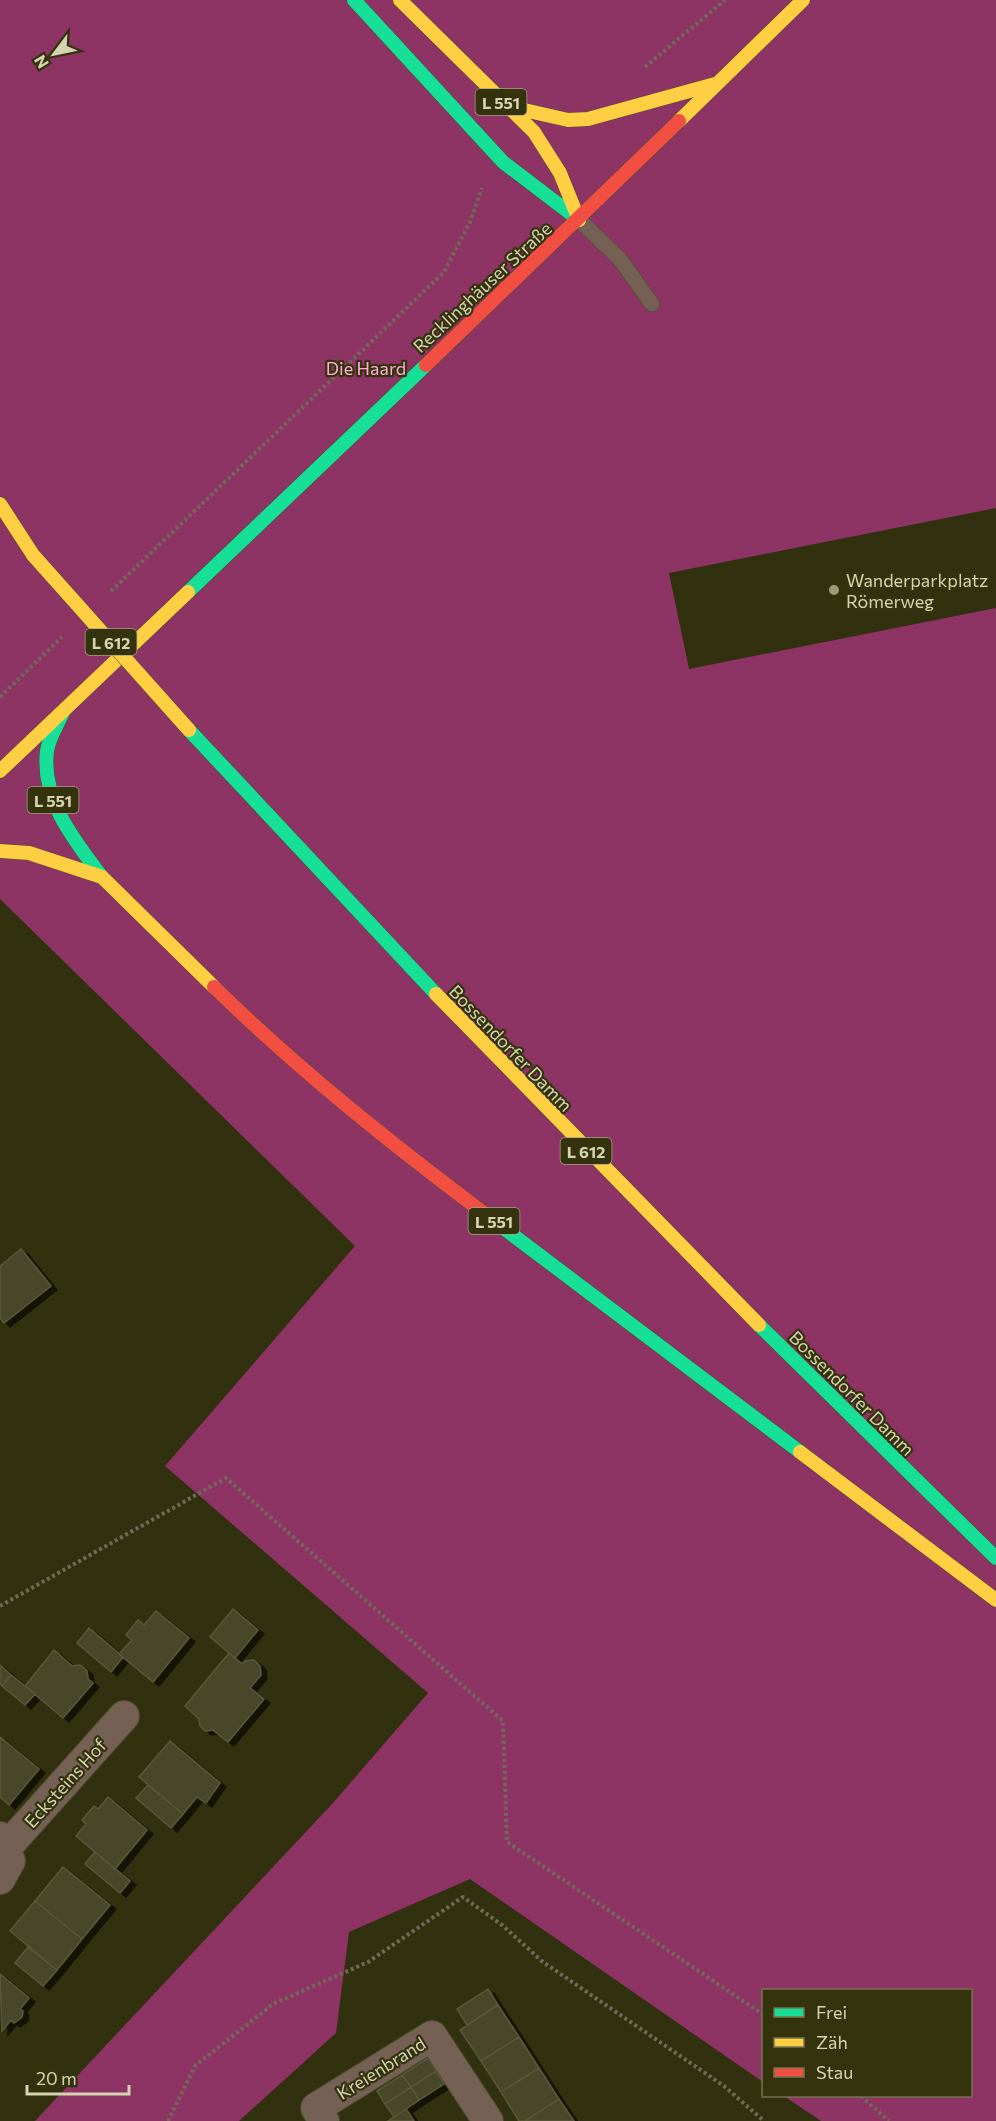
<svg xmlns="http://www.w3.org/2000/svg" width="996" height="2121" viewBox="0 0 996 2121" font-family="Commissioner,sans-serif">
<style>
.forest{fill:#8d3465}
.building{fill:#484729;stroke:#59583a;stroke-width:1.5;filter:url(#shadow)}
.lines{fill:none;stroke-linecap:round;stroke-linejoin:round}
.lane-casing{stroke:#4d4c2f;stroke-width:16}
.street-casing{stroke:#4d4c2f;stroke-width:32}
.fast-casing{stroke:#4d4c2f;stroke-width:15}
.slow-casing{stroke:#4d4c2f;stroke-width:15}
.jam-casing{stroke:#4d4c2f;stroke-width:15}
.path{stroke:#746959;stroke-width:4;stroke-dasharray:3 3;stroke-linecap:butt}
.lane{stroke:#746153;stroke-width:15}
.street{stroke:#746153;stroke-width:30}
.fast{stroke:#16e098;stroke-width:14}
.slow{stroke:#ffcf43;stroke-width:14}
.jam{stroke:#f24e42;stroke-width:14}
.slow-bridge-casing{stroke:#4d4c2f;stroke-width:15;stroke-linecap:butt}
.slow-bridge{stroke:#ffcf43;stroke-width:14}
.poi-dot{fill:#9c9b78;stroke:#35330d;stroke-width:2}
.labels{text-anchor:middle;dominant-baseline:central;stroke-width:4.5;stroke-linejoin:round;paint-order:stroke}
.shield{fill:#35330d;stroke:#a5a480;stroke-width:1.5}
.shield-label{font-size:16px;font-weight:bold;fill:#d5d4b1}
.street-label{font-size:18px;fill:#d5d4b1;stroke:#35330d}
.park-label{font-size:18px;fill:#feadd7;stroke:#35330d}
.poi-label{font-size:18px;fill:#d5d4b1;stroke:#35330d;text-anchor:start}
</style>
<defs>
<filter id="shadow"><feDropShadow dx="6" dy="4" stdDeviation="0" flood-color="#0009"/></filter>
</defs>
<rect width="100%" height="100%" fill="#32310f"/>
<!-- forest -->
<path class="forest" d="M0 0H996V508L669 573 689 669 996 608V2121H821L784 2096H970V1990H764L763 2082 470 1879 349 1932 336 2033 239 2121H35L333 1803 428 1693 165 1466 355 1246 0 899Z"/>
<!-- building -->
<path class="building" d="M21 1249 51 1286 4 1323 0 1318V1266Z
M233 1609 258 1630 235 1658 210 1637Z
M156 1611 189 1638 153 1682 119 1654 132 1640 126 1635 138 1620 144 1625Z
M89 1628 123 1657 111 1672 77 1643Z
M54 1650 72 1666 80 1665 87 1671 88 1679 93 1683 63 1718 25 1686Z
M229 1653 242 1664 245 1661 254 1660 260 1666 261 1675 250 1688 264 1699 228 1742 213 1730 205 1731 200 1726 199 1719 185 1706Z
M0 1665 11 1675 2 1686 0 1684Z
M11 1675 35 1694 25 1705 2 1686Z
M0 1737 39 1769 9 1805 0 1797Z
M170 1741 220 1783 206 1803 197 1797 183 1814 139 1777Z
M148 1785 183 1814 171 1828 136 1798Z
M108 1797 147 1830 115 1869 76 1836 86 1824 82 1820 94 1806 98 1809Z
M95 1852 130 1881 120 1893 85 1864Z
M63 1867 110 1905 82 1939 35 1901Z
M35 1901 82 1939 57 1970 10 1931Z
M28 1947 57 1970 43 1986 15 1963Z
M0 1974 29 1998 20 2009 23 2011 22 2017 14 2023 11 2020 2 2031Z
M488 1989 498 2005 467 2025 457 2009Z
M498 2005 519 2037 481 2061 460 2030Z
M519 2037 539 2068 501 2092 481 2061Z
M428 2058 436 2071 411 2087 402 2075Z
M539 2068 559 2099 525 2121H519L501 2092Z
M436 2071 444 2084 419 2100 411 2087Z
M402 2075 411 2087 385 2104 377 2091Z
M411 2087 419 2100 394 2117 385 2104Z
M559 2099 574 2121H525Z
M406 2109 414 2121H388Z"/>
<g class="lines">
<defs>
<path id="lane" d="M579 220 619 258 652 304"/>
<path id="street" d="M0 1837 10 1861 0 1879
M5 1849 124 1716
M324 2121 316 2108 432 2036 488 2121"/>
<path id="fast" d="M354 0 503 162 579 220
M188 592 426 365
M63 712C58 724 49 737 47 751 41 800 75 841 102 877
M189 730 436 994
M489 1217 800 1452
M759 1325 996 1558"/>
<path id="slow" d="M400 0 534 132 560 173 579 220
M507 106 568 120 588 119 715 84
M679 121 803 0
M0 504 33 555
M0 771 188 592
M0 851 29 853 102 877 214 987
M436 994 759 1325
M800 1452 996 1600"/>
<path id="jam" d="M426 365 679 121
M214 987C300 1071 393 1145 489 1217"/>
</defs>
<!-- lane casing -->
<use href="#lane" class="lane-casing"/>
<!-- street casing -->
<use href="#street" class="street-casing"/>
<!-- fast casing -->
<use href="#fast" class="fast-casing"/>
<!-- slow casing -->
<use href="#slow" class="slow-casing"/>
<!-- jam casing -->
<use href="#jam" class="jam-casing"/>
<!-- path -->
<path class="path" d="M645 67 725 0
M111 591 444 272 470 222 482 188
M0 697 62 637
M0 1606 226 1478 503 1721 507 1842 764 2015
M861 2096 889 2121
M168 2121 195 2066 273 2004 368 1962 463 1897 502 1925 543 1962 724 2086 764 2121"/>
<!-- lane -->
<use href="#lane" class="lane"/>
<!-- street -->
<use href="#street" class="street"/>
<!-- fast -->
<use href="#fast" class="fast"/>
<!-- slow -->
<use href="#slow" class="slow"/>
<!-- jam -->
<use href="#jam" class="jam"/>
<defs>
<path id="slow-bridge" d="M33 555 189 730"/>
</defs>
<!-- slow-bridge casing -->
<use href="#slow-bridge" class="slow-bridge-casing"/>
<!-- slow-bridge -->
<use href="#slow-bridge" class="slow-bridge"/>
</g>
<!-- markers -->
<circle class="poi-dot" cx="834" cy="590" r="6"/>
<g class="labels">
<!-- shield labels -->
<g class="shield">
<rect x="475.5" y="89" width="51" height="26" rx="4.5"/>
<rect x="85.5" y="629" width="51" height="26" rx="4.5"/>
<rect x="27.5" y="787" width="51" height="26" rx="4.5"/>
<rect x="560.5" y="1138" width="51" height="26" rx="4.5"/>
<rect x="468.5" y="1208" width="51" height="26" rx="4.5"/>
</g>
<g class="shield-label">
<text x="501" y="102">L 551</text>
<text x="111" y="642">L 612</text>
<text x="53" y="800">L 551</text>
<text x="586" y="1151">L 612</text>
<text x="494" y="1221">L 551</text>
</g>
<!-- street labels -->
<g class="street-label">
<text transform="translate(482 287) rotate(-43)">Recklinghäuser Straße</text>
<text transform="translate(511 1048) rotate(46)">Bossendorfer Damm</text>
<text transform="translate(852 1393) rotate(45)">Bossendorfer Damm</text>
<text transform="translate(65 1783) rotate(-48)">Ecksteins Hof</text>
<text transform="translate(381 2068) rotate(-32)">Kreienbrand</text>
</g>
<!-- park labels -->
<g class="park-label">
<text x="366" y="368">Die Haard</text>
</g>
<!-- poi labels -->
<g class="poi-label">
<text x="846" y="580">Wanderparkplatz<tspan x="846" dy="21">Römerweg</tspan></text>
</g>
</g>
<!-- legend -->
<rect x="762" y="1989" width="210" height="108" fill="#35330d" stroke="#75734f" stroke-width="1.5"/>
<rect x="774" y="2008" width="30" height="9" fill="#16e098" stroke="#75734f" stroke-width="1.5"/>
<text x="816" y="2019" font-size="18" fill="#d5d4b1">Frei</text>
<rect x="774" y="2038" width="30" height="9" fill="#ffcf43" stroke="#75734f" stroke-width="1.5"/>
<text x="816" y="2049" font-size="18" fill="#d5d4b1">Zäh</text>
<rect x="774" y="2068" width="30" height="9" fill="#f24e42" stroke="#75734f" stroke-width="1.5"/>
<text x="816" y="2079" font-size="18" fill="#d5d4b1">Stau</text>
<!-- north arrow -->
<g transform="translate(54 54) rotate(238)" stroke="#35330d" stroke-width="4.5" paint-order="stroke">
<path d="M0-4.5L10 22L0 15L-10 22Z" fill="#d5d4b1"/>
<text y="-9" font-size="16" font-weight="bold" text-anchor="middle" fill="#d5d4b1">N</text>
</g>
<!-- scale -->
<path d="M27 2085v9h102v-9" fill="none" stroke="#d5d4b1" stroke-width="3"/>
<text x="36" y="2085" font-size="18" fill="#d5d4b1" stroke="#35330d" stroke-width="4.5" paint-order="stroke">20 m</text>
</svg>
